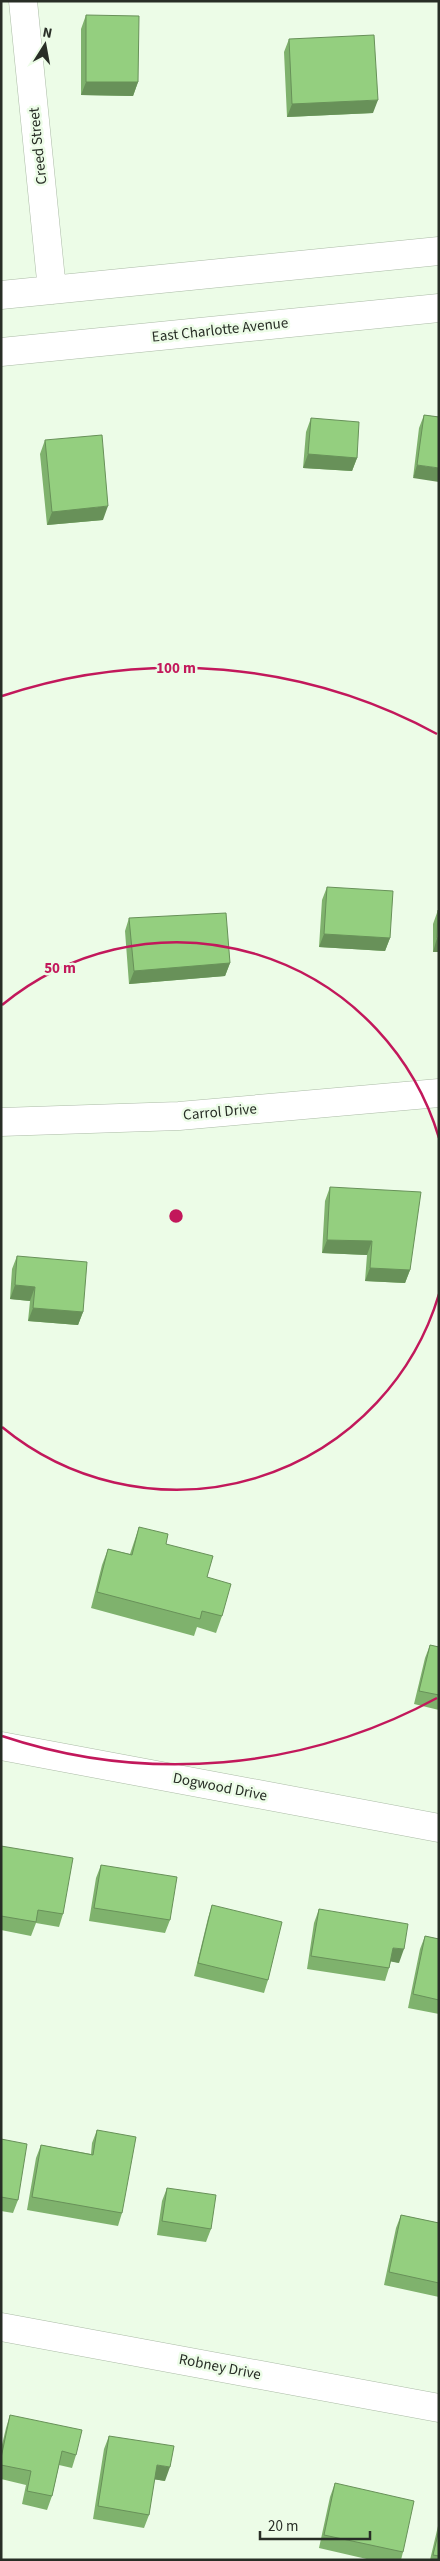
<svg xmlns="http://www.w3.org/2000/svg" width="440" height="2561" viewBox="0 0 440 2561" font-family="'Source Sans 3',sans-serif">
<style>
.lines{fill:none;stroke-linecap:round;stroke-linejoin:round}
.minor-casing{stroke:#abbba6;stroke-width:29}
.minor{stroke:#fff;stroke-width:28}
.wall{fill:#7fb26d}
.shaded-wall{fill:#689159}
.building{fill:#94cf7f;stroke:#689159}
.ring{fill:none;stroke:#c2185b;stroke-width:2.5}
.labels{text-anchor:middle;dominant-baseline:central;stroke-width:5;stroke-linejoin:round;paint-order:stroke}
.street-label{font-size:15px;fill:#282e26;stroke:#ecfce7}
.centre{fill:#c2185b;stroke:#ecfce7;stroke-width:2.5}
.ring-label{font-size:15px;text-anchor:middle;font-weight:bold;fill:#c2185b;stroke:#ecfce7;stroke-width:5;stroke-linejoin:round;paint-order:stroke}
</style>
<rect width="100%" height="100%" fill="#ecfce7"/>
<g class="lines">
<defs>
<path id="minor" d="M23 1 52 290
M1 295 439 251
M1 352 439 308
M1 1122 179 1116 439 1093
M1 1746 439 1828
M1 2327 439 2408"/>
</defs>
<!-- minor casing -->
<use href="#minor" class="minor-casing"/>
<!-- minor -->
<use href="#minor" class="minor"/>
</g>
<!-- wall -->
<path class="wall" d="M86 15 138 82 133 96 81 95V29Z
M289 39 373 113 287 117 284 52Z
M424 415 439 417 413 478 419 428Z
M311 418 357 458 352 471 303 468 306 432Z
M45 440 103 520 47 525 40 454Z
M327 887 390 938 385 951 319 947 322 900Z
M438 910 439 952H433V924Z
M129 918 230 963 225 976 129 984 125 931Z
M330 1187 410 1270 405 1283 365 1281 367 1255 322 1253 325 1201Z
M17 1256 83 1312 78 1325 28 1321 30 1301 10 1299 12 1269Z
M139 1527 166 1544 207 1577 222 1616 216 1633 197 1627 194 1636 91 1608 102 1565 108 1549 130 1554Z
M430 1645 439 1647V1710L414 1704 425 1658Z
M1 1846 63 1914 59 1927 36 1923 31 1936 1 1930Z
M101 1865 170 1920 165 1933 89 1921 96 1878Z
M212 1905 268 1980 264 1993 194 1976 208 1918Z
M319 1909 399 1963 391 1961 389 1968 385 1981 307 1969 314 1923Z
M425 1936 439 1939V2014L408 2008 420 1949Z
M97 2130 122 2213 118 2226 27 2210 36 2158 41 2145 91 2154 92 2143Z
M1 2139 18 2200 13 2213 1 2211Z
M167 2188 211 2229 206 2242 157 2235 162 2201Z
M401 2215 439 2223V2297L384 2285 396 2228Z
M10 2415 76 2455 72 2468 59 2465 52 2496 47 2510 22 2504 26 2485 1 2479V2449L6 2428Z
M109 2436 165 2481 154 2479 149 2515 144 2528 93 2519 104 2449Z
M335 2483 403 2552 401 2560H371L319 2548 330 2497Z
M439 2523V2560H430L438 2526Z"/>
<!-- shaded-wall -->
<path class="shaded-wall" d="M86 82H138L133 96 81 95Z
M378 100 373 113 287 117 292 104Z
M308 454 357 458 352 471 303 468Z
M417 465 439 468V482L413 478Z
M108 506 103 520 47 525 52 512Z
M324 934 390 938 385 951 319 947Z
M437 938H439V952H433Z
M230 963 225 976 129 984 134 971Z
M327 1240 372 1241 367 1255 322 1253Z
M370 1268 410 1270 405 1283 365 1281Z
M15 1285 35 1287 30 1301 10 1299Z
M33 1308 83 1312 78 1325 28 1321Z
M393 1948 404 1949 399 1963 388 1961Z
M157 2465 170 2467 165 2481 152 2479Z"/>
<!-- building -->
<path class="building" d="M86 15 139 16 138 82H86Z
M374 35 378 100 292 104 289 39Z
M424 415 439 417V468L417 465Z
M311 418 359 422 357 458 308 454Z
M102 435 108 506 52 512 45 440Z
M327 887 393 891 390 938 324 934Z
M438 910H439V938H437Z
M226 913 230 963 134 971 129 918Z
M330 1187 421 1192 410 1270 370 1268 372 1241 327 1240Z
M17 1256 87 1262 83 1312 33 1308 35 1287 15 1285Z
M139 1527 168 1534 166 1544 213 1556 207 1577 231 1584 222 1616 202 1611 200 1619 97 1592 108 1549 132 1555Z
M430 1645 439 1647V1695L419 1691Z
M1 1846 73 1858 63 1914 38 1910 36 1922 1 1916Z
M101 1865 177 1877 170 1920 94 1908Z
M212 1905 282 1922 268 1980 198 1963Z
M319 1909 408 1924 404 1949 393 1948 389 1968 311 1956Z
M425 1936 439 1939V2000L413 1994Z
M97 2130 136 2137 122 2213 32 2197 41 2145 93 2155Z
M1 2139 27 2144 18 2200 1 2197Z
M167 2188 216 2195 211 2229 162 2221Z
M401 2215 439 2223V2283L389 2272Z
M10 2415 82 2430 76 2455 62 2451 52 2496 27 2491 31 2471 1 2465V2458Z
M109 2436 174 2446 170 2467 157 2465 149 2515 98 2506Z
M335 2483 414 2501 403 2552 324 2535Z
M439 2530V2556L433 2555Z"/>
<!-- distance rings -->
<g class="ring">
<path d="M439 1294A274 274 0 0 1 2 1427M2 1005A274 274 0 0 1 439 1138"/>
<path d="M437 1698A548 548 0 0 1 2 1736M2 696A548 548 0 0 1 437 734"/>
</g>
<g class="labels">
<!-- street labels -->
<g class="street-label">
<text transform="translate(38 146) rotate(-96)">Creed Street</text>
<text transform="translate(220 330) rotate(-6)">East Charlotte Avenue</text>
<text transform="translate(220 1112) rotate(-5)">Carrol Drive</text>
<text transform="translate(220 1787) rotate(11)">Dogwood Drive</text>
<text transform="translate(220 2367) rotate(11)">Robney Drive</text>
</g>
</g>
<circle cx="176" cy="1216" r="8" class="centre"/>
<g class="ring-label">
<text x="176" y="673">100 m</text>
<text x="60" y="973">50 m</text>
</g>
<!-- border -->
<rect width="440" height="2561" fill="none" stroke="#282e26" stroke-width="5"/>
<!-- north arrow -->
<g transform="translate(45 45) rotate(11)" stroke="#ecfce7" stroke-width="4" paint-order="stroke">
<path d="M0-4L9 19L0 12L-9 19Z" fill="#282e26"/>
<text y="-8" font-size="14" font-weight="bold" text-anchor="middle" fill="#282e26">N</text>
</g>
<!-- scale -->
<path d="M260 2531v8h110v-8" fill="none" stroke="#282e26" stroke-width="2.5"/>
<text x="268" y="2531" font-size="15" fill="#282e26" stroke="#ecfce7" stroke-width="4" paint-order="stroke">20 m</text>
</svg>
